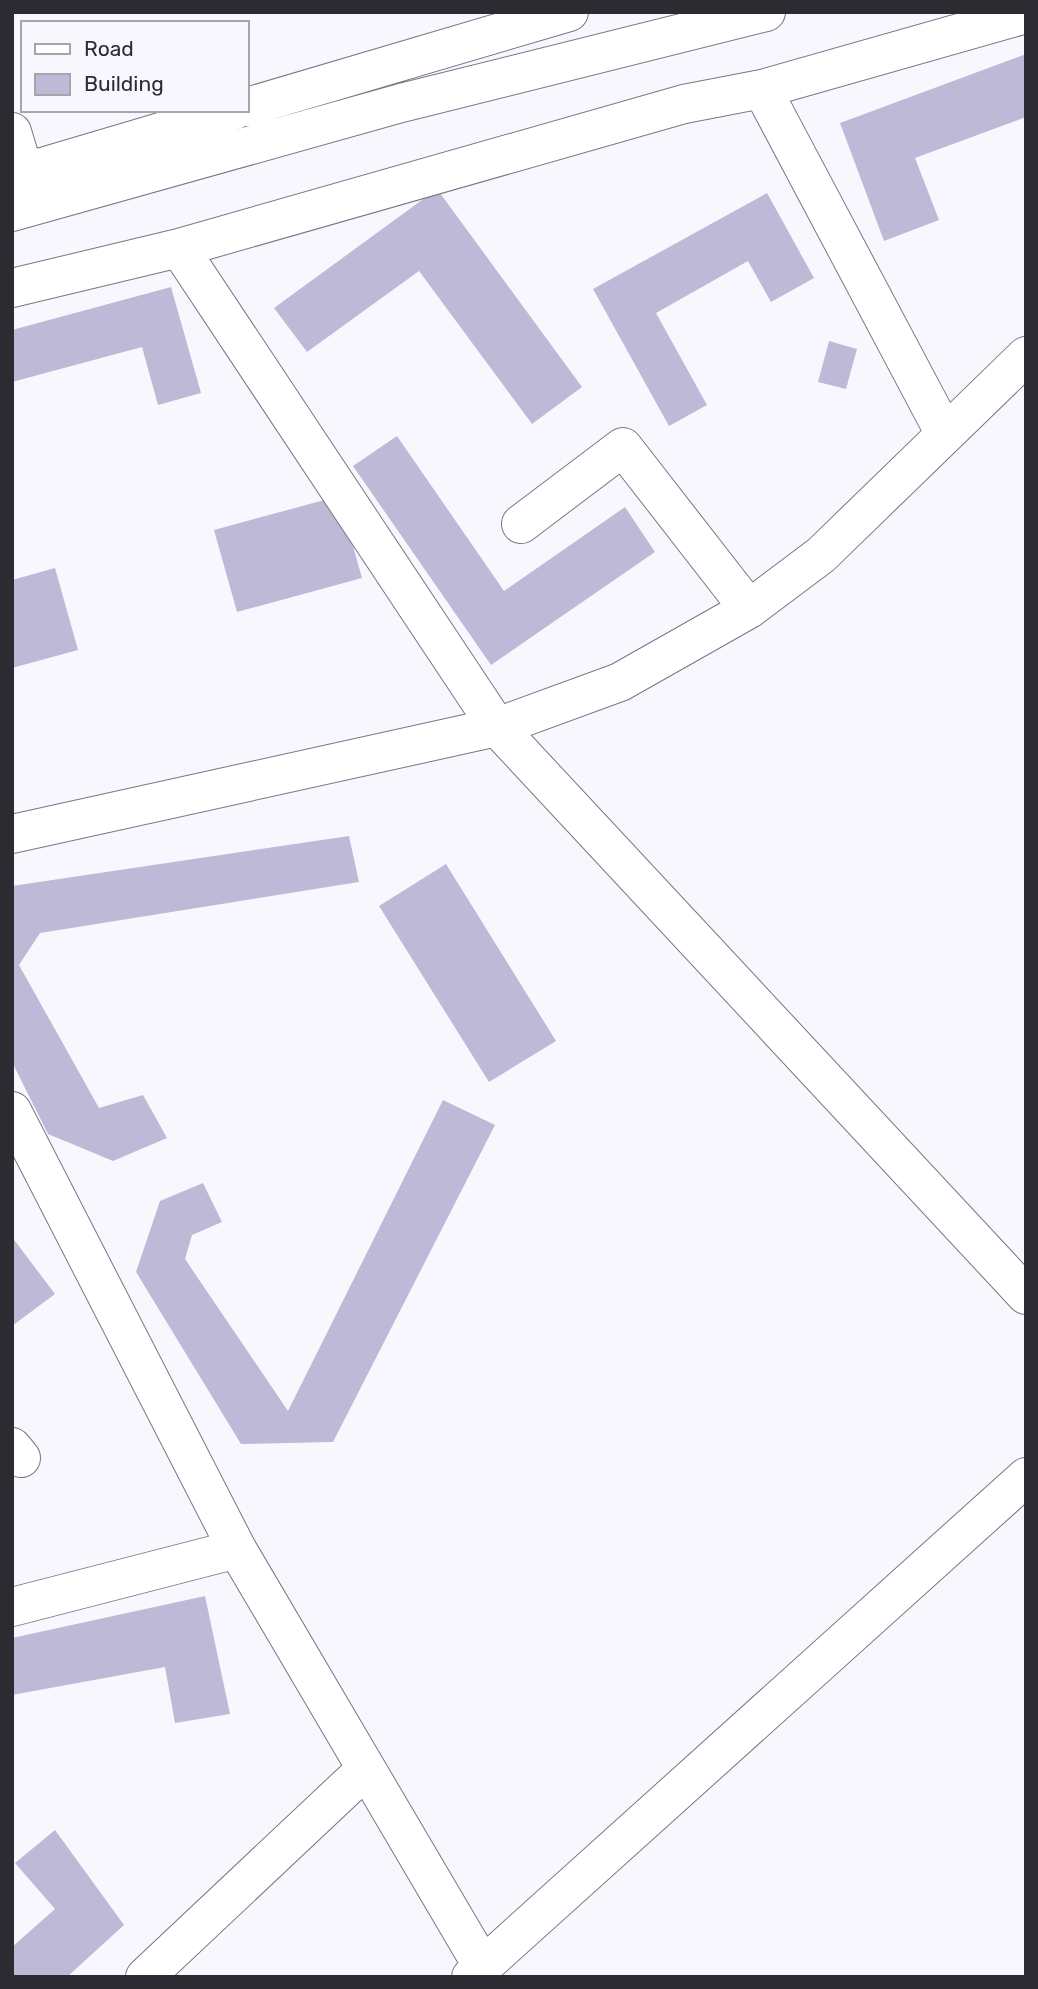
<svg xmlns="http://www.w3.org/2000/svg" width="1038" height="1989" viewBox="0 0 1038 1989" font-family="Rubik,sans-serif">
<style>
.building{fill:#bfb9d8}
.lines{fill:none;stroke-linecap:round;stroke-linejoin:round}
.street-casing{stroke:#797685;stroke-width:40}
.street{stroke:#fff;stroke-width:38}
</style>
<rect width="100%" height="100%" fill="#f8f7fd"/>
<!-- building -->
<path class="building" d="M1026 54V117L915 158 939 220 884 241 840 123Z
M437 189 582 387 532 424 419 271 307 352 274 308Z
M767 193 814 278 771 302 748 261 656 313 707 405 669 426 593 289Z
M171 287 201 393 158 405 142 347 12 382V330Z
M829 341 857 349 846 389 818 382Z
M397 436 504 591 625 507 655 552 491 665 353 466Z
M339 496 362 578 237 612 214 530Z
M55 568 78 650 12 668V580Z
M349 836 359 882 40 933 19 965 99 1108 143 1095 167 1138 113 1161 48 1134 12 1062V886Z
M446 864 556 1041 489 1082 379 906Z
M443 1100 495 1125 333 1442 241 1444 136 1272 160 1201 203 1183 222 1222 192 1235 185 1259 288 1411Z
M12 1237 55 1294 12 1326Z
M205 1596 230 1714 175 1723 165 1667 12 1695V1638Z
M55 1830 124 1925 67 1977H12V1947L55 1909 15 1863Z"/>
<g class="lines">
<defs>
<path id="street" d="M762 89 945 434
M247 107 569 12
M12 132 31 195
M12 176 235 110
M12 212 401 103 766 12
M179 248 497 727 1026 1295
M12 288 179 248 684 104 762 89 1026 14
M521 524 623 447 749 609
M12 834 497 727 620 682 749 609 821 555 1026 356
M12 1111 237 1549 483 1967
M12 1447 21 1458
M12 1607 237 1549
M145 1977 365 1770
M471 1977 1026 1477"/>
</defs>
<!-- street casing -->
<use href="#street" class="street-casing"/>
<!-- street -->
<use href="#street" class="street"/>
</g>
<!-- border -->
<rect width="1038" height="1989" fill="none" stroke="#2d2b32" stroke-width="28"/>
<!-- legend -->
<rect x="21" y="21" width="228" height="91" fill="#f8f7fd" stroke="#a7a5ac" stroke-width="2"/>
<rect x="35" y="44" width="35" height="10" fill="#ffffff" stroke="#a7a5ac" stroke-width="2"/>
<text x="84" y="56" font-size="21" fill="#2d2b32">Road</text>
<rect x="35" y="74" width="35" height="21" fill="#bfb9d8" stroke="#a7a5ac" stroke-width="2"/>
<text x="84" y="91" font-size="21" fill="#2d2b32">Building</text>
</svg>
